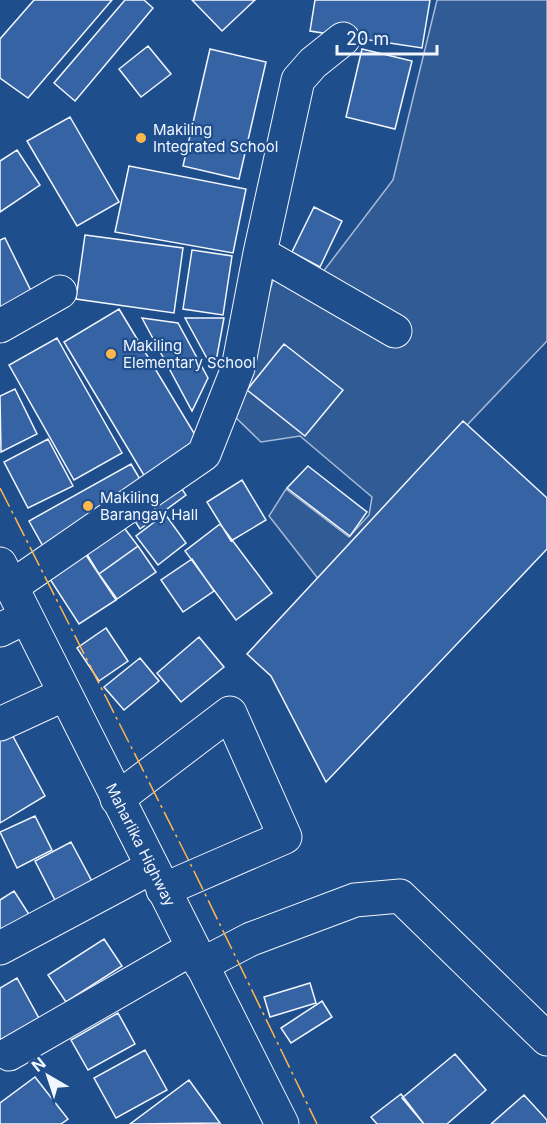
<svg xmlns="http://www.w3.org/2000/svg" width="547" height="1124" viewBox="0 0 547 1124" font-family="Inter,sans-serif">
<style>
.built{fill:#305b95;stroke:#a8bbd7;stroke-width:1.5}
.building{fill:#3563a3;stroke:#f2f6ff;stroke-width:1.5}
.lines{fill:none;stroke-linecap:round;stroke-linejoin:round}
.minor-casing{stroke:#f2f6ff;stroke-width:35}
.highway-casing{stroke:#f2f6ff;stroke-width:35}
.minor{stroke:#1f4e8c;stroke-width:33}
.highway{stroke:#1f4e8c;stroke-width:33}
.power{stroke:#ffb74d;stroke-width:1.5;stroke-dasharray:21 4.5 3 4.5;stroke-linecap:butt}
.poi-dot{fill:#ffb74d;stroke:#1f4e8c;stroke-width:2}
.labels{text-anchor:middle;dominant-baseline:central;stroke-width:4.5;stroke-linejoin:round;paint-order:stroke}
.poi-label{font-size:15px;fill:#f2f6ff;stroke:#1f4e8c;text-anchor:start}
.street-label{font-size:15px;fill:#f2f6ff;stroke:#1f4e8c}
</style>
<rect width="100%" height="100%" fill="#1f4e8c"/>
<!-- built -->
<path class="built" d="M437 0H547V341L412 483 323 585 269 516 286 489 349 537 369 515 372 497 300 436 261 442 229 411 278 266 313 285 393 180Z"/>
<!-- building -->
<path class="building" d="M34 0H112L28 98 0 78V39Z
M125 0H144L153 8 75 101 54 83Z
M192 0H255L222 31Z
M315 0H430L422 48 310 31Z
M148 46 171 74 141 97 119 69Z
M210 49 266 62 239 179 183 166Z
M362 49 412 61 395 129 346 117Z
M70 117 119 202 77 226 27 141Z
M17 150 40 185 0 212V161Z
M129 166 246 189 233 253 115 232Z
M314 207 342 221 320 267 292 252Z
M85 235 183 248 174 313 76 299Z
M5 238 32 293 0 308V240Z
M192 250 232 256 223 315 183 309Z
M119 309 200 443 145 477 64 342Z
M142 318 178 323 208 378 192 411Z
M185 318H224L217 356 209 362Z
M57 338 122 453 74 480 9 365Z
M284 344 343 390 305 436 247 390Z
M15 389 37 434 1 452 0 396Z
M463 421 547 498V549L326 782 271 676 247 654Z
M48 439 73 486 28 508 4 462Z
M131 464 147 491 44 548 29 521Z
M308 466 367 512 350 536 287 488Z
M242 480 266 520 231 541 207 502Z
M177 482 186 495 140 529 131 515Z
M165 514 186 543 158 565 136 536Z
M220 524 272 593 236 620 185 551Z
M122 525 138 546 99 574 85 551Z
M138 546 156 572 117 599 99 574Z
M82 549 116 600 79 624 46 573Z
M192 559 214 591 183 612 161 580Z
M106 628 128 661 99 681 77 648Z
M199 637 224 667 181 702 157 673Z
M140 658 159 681 124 710 104 687Z
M9 729 45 796 0 823V734Z
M35 816 52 850 17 868 0 832Z
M71 842 95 887 58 906 35 861Z
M14 891 32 919 0 940V900Z
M104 939 122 966 66 1002 48 975Z
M17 978 40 1020 0 1043V988Z
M310 983 316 1003 270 1017 264 997Z
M322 1001 332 1017 291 1043 281 1028Z
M118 1013 135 1044 88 1070 71 1040Z
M145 1050 167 1090 116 1118 94 1078Z
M455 1054 486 1090 447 1124H424L402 1098Z
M35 1077 68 1119 61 1124H0V1103Z
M189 1080 220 1123 130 1124Z
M401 1094 424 1124H377L371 1117Z
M524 1095 547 1120V1124H491Z"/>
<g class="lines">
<defs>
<path id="minor" d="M260 253 395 331
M0 326 60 292
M11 587 204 454 238 368 260 253 298 80 313 63 343 39
M0 630 26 617
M0 724 65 694
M117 799 230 713 285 837 163 890
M0 948 152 867
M201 965 251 939 355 900 400 896 547 1039
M9 1054 193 948"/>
<g id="highway">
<path id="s1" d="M0 564 282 1124"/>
</g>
</defs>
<!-- minor casing -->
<use href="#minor" class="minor-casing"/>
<!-- highway casing -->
<use href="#highway" class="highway-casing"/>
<!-- minor -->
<use href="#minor" class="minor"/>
<!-- highway -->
<use href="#highway" class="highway"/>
<!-- power -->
<path class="power" d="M0 488 190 863 317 1124"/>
</g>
<!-- markers -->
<g class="poi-dot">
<circle cx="141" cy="138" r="6"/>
<circle cx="111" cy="354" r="6"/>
<circle cx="88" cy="506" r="6"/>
</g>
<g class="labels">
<!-- poi labels -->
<g class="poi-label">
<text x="153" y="129">Makiling<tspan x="153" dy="17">Integrated School</tspan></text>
<text x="123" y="345">Makiling<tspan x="123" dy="17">Elementary School</tspan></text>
<text x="100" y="497">Makiling<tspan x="100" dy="17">Barangay Hall</tspan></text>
</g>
<!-- street labels -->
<g class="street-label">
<text stroke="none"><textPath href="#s1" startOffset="314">Maharlika Highway</textPath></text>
</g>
</g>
<!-- north arrow -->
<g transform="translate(48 1076) rotate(321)" stroke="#1f4e8c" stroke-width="4.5" paint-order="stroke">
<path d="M0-4.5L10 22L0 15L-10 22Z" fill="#f2f6ff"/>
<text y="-9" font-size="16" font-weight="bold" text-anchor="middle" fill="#f2f6ff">N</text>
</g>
<!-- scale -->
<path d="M337 45v9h100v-9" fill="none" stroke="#f2f6ff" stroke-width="3"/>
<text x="346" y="45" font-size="18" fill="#f2f6ff" stroke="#1f4e8c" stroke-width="4.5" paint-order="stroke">20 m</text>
</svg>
